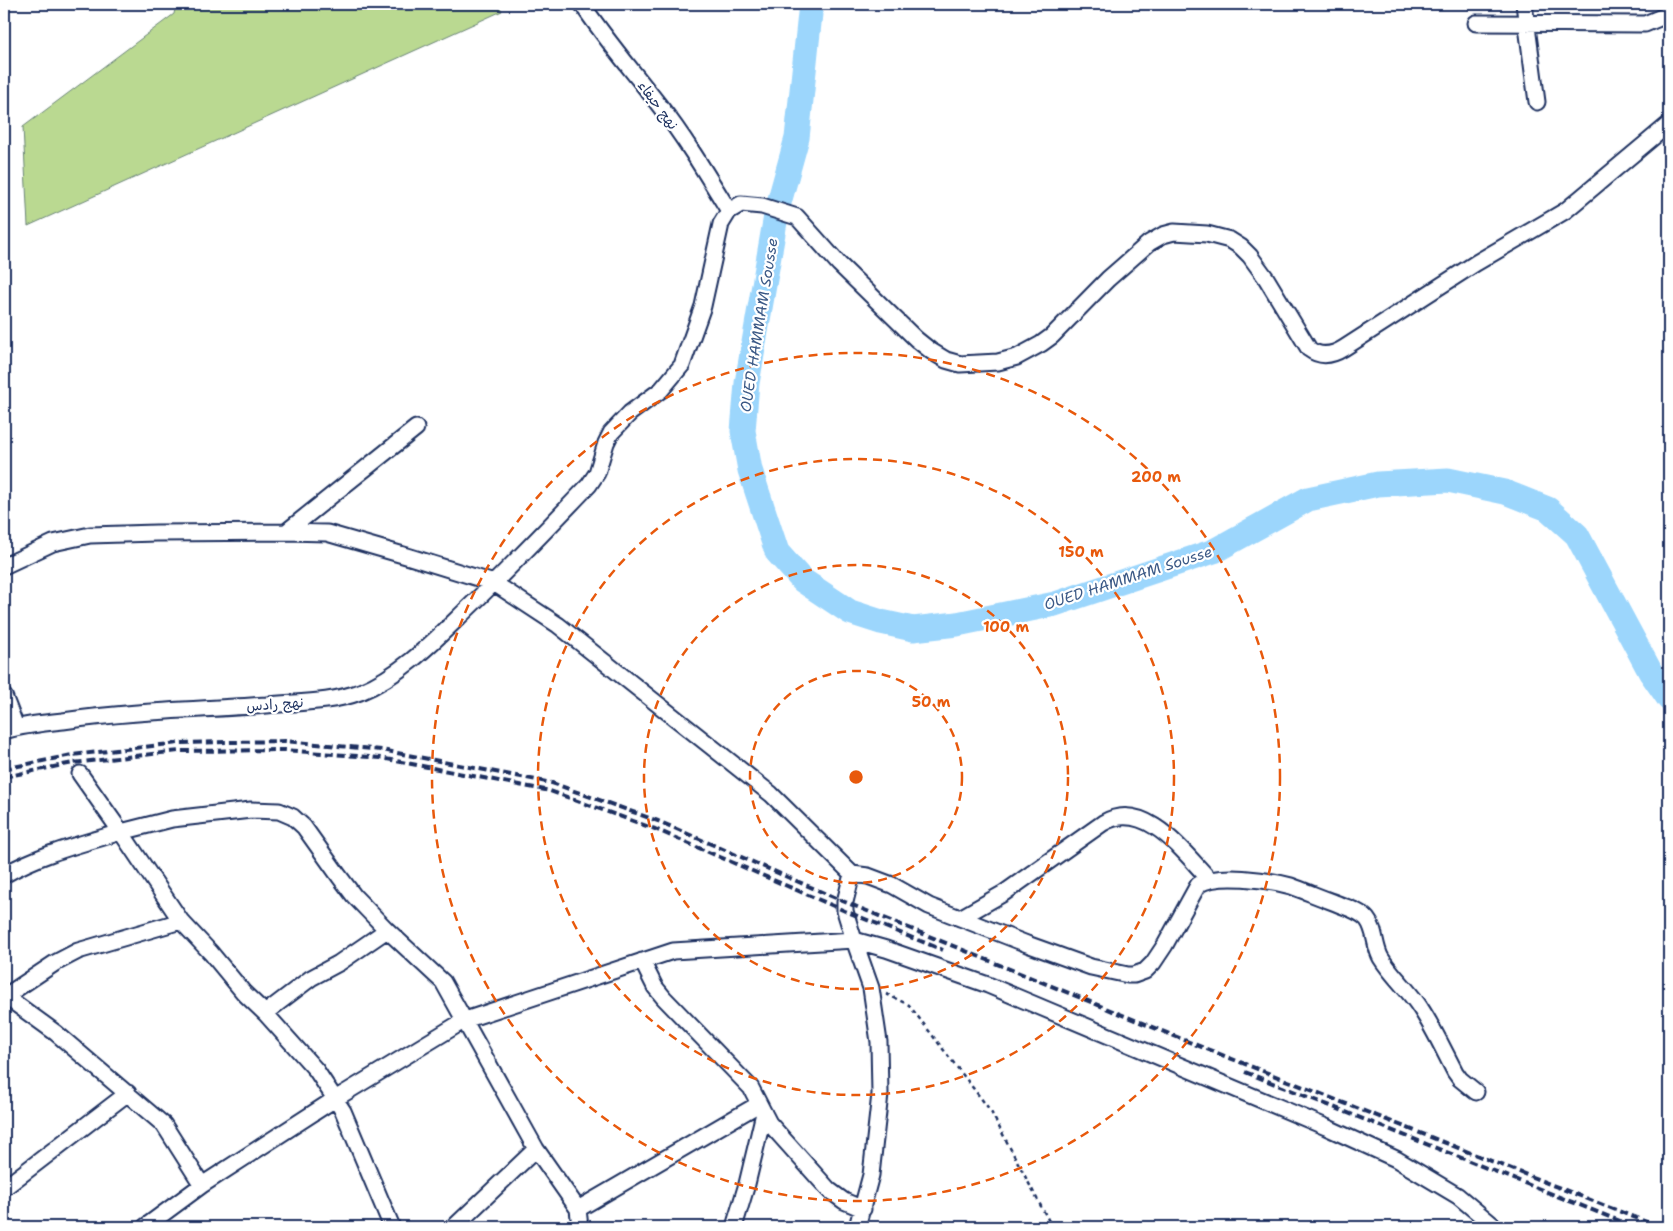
<svg xmlns="http://www.w3.org/2000/svg" width="1673" height="1231" viewBox="0 0 1673 1231" font-family="'Shantell Sans','Playpen Sans Arabic',sans-serif">
<style>
.green{fill:#bad991;stroke:#6a8478}
.lines{fill:none;stroke-linecap:round;stroke-linejoin:round}
.river{stroke:#9cd6fc;stroke-width:25}
.minor-casing{stroke:#1b2f5e;stroke-width:19}
.path{stroke:#1b2f5e;stroke-width:2.5;stroke-dasharray:4 4;stroke-linecap:butt}
.minor{stroke:#fff;stroke-width:15}
.rail{stroke:#1b2f5e;stroke-width:4;stroke-dasharray:8 4;stroke-linecap:butt}
.ring{fill:none;stroke:#e8590c;stroke-width:2.5;stroke-dasharray:9 6}
.labels{text-anchor:middle;dominant-baseline:central;stroke-width:4.5;stroke-linejoin:round;paint-order:stroke}
.street-label{font-size:14px;fill:#1b2f5e;stroke:#fff}
.water-label{font-size:15px;font-style:italic;fill:#3b5986;stroke:#fff}
.centre{fill:#e8590c;stroke:#fff;stroke-width:2.5}
.ring-label{font-size:15px;text-anchor:middle;font-weight:bold;fill:#e8590c;stroke:#fff;stroke-width:4.5;stroke-linejoin:round;paint-order:stroke}
</style>
<rect width="100%" height="100%" fill="#fff"/>
<filter id="ink" filterUnits="userSpaceOnUse"><feTurbulence type="fractalNoise" baseFrequency=".02" numOctaves="2"/><feDisplacementMap in="SourceGraphic" scale="10" xChannelSelector="R" yChannelSelector="G"/><feConvolveMatrix kernelMatrix="1 2 1 2 8 2 1 2 1" color-interpolation-filters="sRGB"/></filter>
<g filter="url(#ink)">
<!-- green -->
<path class="green" d="M176 4H498L502 11 28 226 23 127 174 14Z"/>
<g class="lines">
<!-- river -->
<path class="river" d="M811 4 797 138 777 210 747 383 743 431 750 470 777 552 802 580 850 612 881 622 913 629 957 624 1055 604 1214 551 1308 499 1378 484 1448 480 1505 492 1548 509 1577 535 1651 673 1669 699"/>
<defs>
<path id="minor" d="M582 4C605 39 633 71 659 105 685 138 707 175 729 211
M1524 4 1537 102
M1476 23 1645 24 1669 14
M286 532 416 428
M4 566 53 543 90 535 156 533 286 532 327 533 410 557 494 583 558 625 771 794 852 874 868 876 892 885 929 906 1027 944 1091 967 1128 975H1134L1145 971 1153 963 1165 945 1198 885C1217 872 1269 880 1291 886 1305 891 1319 897 1333 902 1344 907 1359 910 1367 919 1376 930 1374 946 1381 958 1392 976 1410 991 1421 1009 1434 1029 1444 1051 1455 1072L1460 1079 1476 1092
M4 696 16 727
M4 731C23 725 43 723 63 721 132 711 198 710 267 705 297 702 331 703 360 692 401 675 433 642 464 612 507 571 548 528 589 485L597 473 606 443 611 433 630 413 661 390 682 365 703 306 721 224 729 211 741 204 762 206 797 217 839 264 916 339 931 351 946 360 960 364 998 362 1017 357 1041 344 1052 336 1108 279 1149 243 1163 235 1174 232 1207 234 1230 240 1241 247 1250 256 1266 278 1309 349C1321 358 1333 355 1344 348L1476 263 1565 211 1669 124
M80 774 121 832 172 819 251 810 279 811 293 817 304 827 339 876 354 896 387 930 443 982 536 1149 578 1209 580 1227
M852 874 845 902V911L854 940 886 949 988 985 1326 1127 1396 1159 1458 1196 1495 1227
M4 875C40 854 81 844 121 832L181 921 211 953 244 993 265 1013 316 1070 343 1111 392 1227
M960 918 1004 893 1103 823C1145 798 1184 853 1210 880
M642 961 655 987 664 998 751 1088 769 1123 829 1190 844 1201 863 1209
M5 996 56 1033 164 1125 202 1185
M4 997 55 963 78 951 181 921
M265 1013 311 978 339 963 387 930
M4 1188 128 1093
M578 1209 759 1104
M145 1227 202 1185 335 1099 465 1020 673 951 854 940 871 988 879 1042 880 1094 871 1175 857 1227
M454 1227 536 1149
M734 1227 747 1184 764 1113"/>
</defs>
<!-- minor casing -->
<use href="#minor" class="minor-casing"/>
<!-- path -->
<path class="path" d="M886 994 909 1005 990 1110 1052 1227"/>
<!-- minor -->
<use href="#minor" class="minor"/>
<!-- rail -->
<path class="rail" d="M4 769 72 755 179 743 285 741 382 750 552 783 658 821 845 902 1189 1042 1659 1227
M4 777 73 763 179 751 285 750 381 758 550 791 655 829 845 911 943 950
M1245 1072 1635 1227"/>
</g>
</g>
<!-- distance rings -->
<g class="ring">
<circle cx="856" cy="777" r="106"/>
<circle cx="856" cy="777" r="212"/>
<circle cx="856" cy="777" r="318"/>
<circle cx="856" cy="777" r="424"/>
</g>
<g class="labels">
<!-- street labels -->
<g class="street-label">
<text transform="translate(658 105) rotate(53)">نهج حيفاء</text>
<text transform="translate(275 704) rotate(-4)">نهج رادس</text>
</g>
<!-- water labels -->
<g class="water-label">
<text transform="translate(759 325) rotate(-81)">OUED HAMMAM Sousse</text>
<text transform="translate(1128 578) rotate(-18)">OUED HAMMAM Sousse</text>
</g>
</g>
<circle cx="856" cy="777" r="8" class="centre"/>
<g class="ring-label">
<text x="1156" y="482">200 m</text>
<text x="1081" y="557">150 m</text>
<text x="1006" y="632">100 m</text>
<text x="931" y="707">50 m</text>
</g>
<!-- margin -->
<rect width="1673" height="1231" fill="none" stroke="#fff" stroke-width="20"/>
<rect x="10" y="10" width="1653" height="1211" fill="none" stroke="#1b2f5e" stroke-width="2" filter="url(#ink)"/>
</svg>
